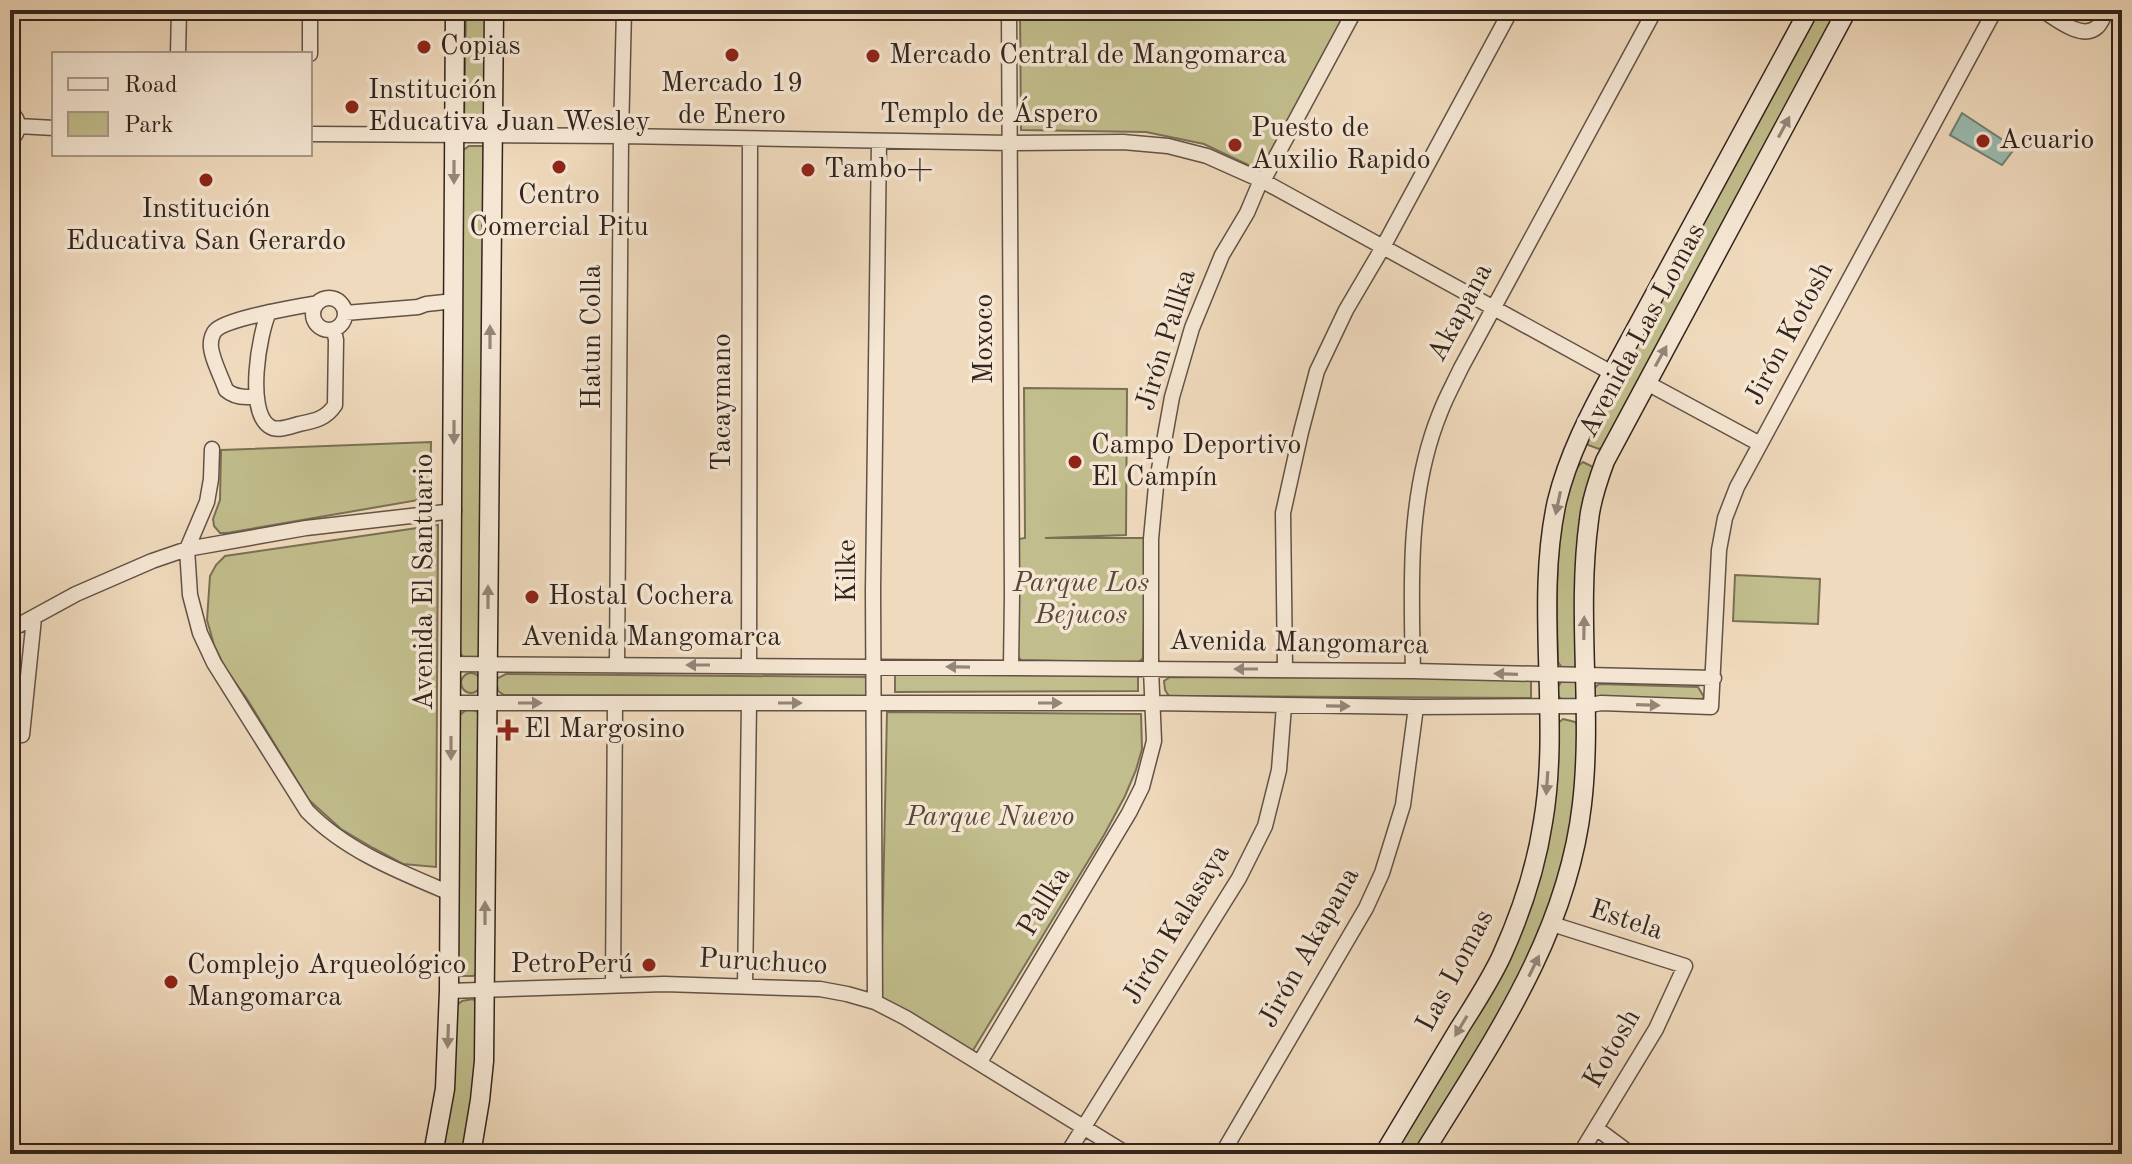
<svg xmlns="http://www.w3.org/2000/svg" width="2132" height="1164" viewBox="0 0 2132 1164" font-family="'Old Standard TT',serif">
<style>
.green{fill:#c1bd8c;stroke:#7a7055;stroke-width:2}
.water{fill:#9abbb0;stroke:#707f76;stroke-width:2}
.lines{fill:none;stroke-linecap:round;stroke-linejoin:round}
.street-casing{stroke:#625246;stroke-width:17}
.secondary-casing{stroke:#32241e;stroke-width:21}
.street{stroke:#f5e7d4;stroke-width:14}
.secondary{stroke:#f5e7d4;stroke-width:18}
.oneway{fill:#948679}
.poi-dot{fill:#8f2418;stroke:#f5e7d4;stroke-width:3}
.labels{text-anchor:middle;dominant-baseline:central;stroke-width:7;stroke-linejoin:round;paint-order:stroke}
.poi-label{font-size:28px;fill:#32241e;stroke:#f5e7d4;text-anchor:start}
.street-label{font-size:28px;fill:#32241e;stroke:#f5e7d4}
.park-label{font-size:28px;font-style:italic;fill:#564a3a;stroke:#f5e7d4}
</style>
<rect width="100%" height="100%" fill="#f0dabd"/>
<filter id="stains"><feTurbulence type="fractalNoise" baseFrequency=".0025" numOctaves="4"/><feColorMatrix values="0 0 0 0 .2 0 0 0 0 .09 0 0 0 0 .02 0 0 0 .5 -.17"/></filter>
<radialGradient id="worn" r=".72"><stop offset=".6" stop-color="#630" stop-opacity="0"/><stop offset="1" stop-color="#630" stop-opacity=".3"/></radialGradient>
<!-- green -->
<path class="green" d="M466 10H486L485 122 481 128 470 129 464 124Z
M1020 10H1348L1263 172 1204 144 1146 132 1021 130Z
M1818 10H1841L1608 446 1599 449 1588 445 1585 437Z
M469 146H483L488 155 481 654 476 658 464 659 460 652 462 151Z
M1024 388 1127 389 1126 535 1045 538H1146L1143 658 1138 663 1021 660 1015 654 1019 539 1025 538Z
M431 442 430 498 227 533H220L214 526 213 519 220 500 221 450Z
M1583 462 1593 467 1595 476 1578 663 1575 667 1563 669 1558 662C1557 624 1551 483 1583 462Z
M438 525 436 867 403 864 373 848 341 829 309 800 247 699 225 668 214 645 207 620 210 576 216 565 225 556Z
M1735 575 1820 579 1818 624 1733 621Z
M461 683a10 10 0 1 1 20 0a10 10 0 1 1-20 0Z
M895 673 1138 675V691L895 692Z
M506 674 870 677 868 696 504 695 498 691 496 679Z
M1170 677 1531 678V698L1169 696 1165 690 1164 681Z
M1573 680 1577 682V699L1574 701H1563L1558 696 1557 688 1562 681Z
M1599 684 1698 687 1704 697 1695 707 1592 700 1593 689Z
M467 709 477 711 480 719 478 973 473 976H460L454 966 460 715Z
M887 712 1141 714 1142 749 1136 770 1125 796 1104 835 972 1052 881 999Z
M1563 719 1575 722 1579 728 1574 808 1558 882 1533 951 1470 1063 1413 1154H1391L1503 967 1557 724Z
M473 999 479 1006 475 1090 465 1154H441L456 1006 462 1001Z"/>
<!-- water -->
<path class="water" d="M1962 113 2015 148 2002 165 1950 135Z"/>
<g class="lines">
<defs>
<path id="street" d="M1009 10 1012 595 1011 667
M2042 10C2055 18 2082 41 2097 27 2101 24 2104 15 2107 10
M178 54 179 10
M310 54V10
M10 112C21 120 20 132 10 141
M18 126 54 128
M310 134 621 136 1010 143 1123 142 1168 146 1207 156 1263 181 1612 373
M1263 181 1355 10
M313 314a16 16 0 1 1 32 0a16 16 0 1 1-32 0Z
M269 312C259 334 246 410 269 426 277 432 289 427 299 424 314 421 326 419 335 405L336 340 334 330
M345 313 418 307 426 304 454 301
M1647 383 1760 444
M256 396C245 398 234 397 226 390 222 378 209 354 211 342 211 339 213 333 215 331 226 318 298 307 317 303
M212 449 211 479 207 502 187 549 190 595 200 633 214 663 307 811C346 851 400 872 450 893
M10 630 76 594 152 561 187 549 306 528 454 511
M452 664 1413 671 1714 678
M617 665 621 136 624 10
M749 665 750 139
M1285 670 1283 513 1301 432 1317 371 1346 310 1383 247 1511 10
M1413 671C1411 585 1407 494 1440 413 1446 397 1454 383 1461 368L1655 10
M452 703H1153L1416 707 1585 706 1601 703 1711 707 1719 550 1725 518 1737 487 1995 10
M22 735 34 618
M1552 924 1685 966 1656 1029 1580 1154
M613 986 615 703
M745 987 749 703
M449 991 664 984 820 989 847 994 875 1002 906 1018 1127 1154
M875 1002 873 590 879 141
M980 1062 1129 813 1142 787 1154 741 1151 669V539L1156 486 1172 397 1192 328 1222 255 1247 213 1261 180
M1596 1128 1631 1154
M1067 1154 1239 878 1265 826 1279 770 1284 706
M1222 1154 1366 908 1382 873 1403 805 1416 707"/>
<path id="secondary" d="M433 1154 445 1089 449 991 455 10
M471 1154 480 1100 484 1061 494 10
M1384 1154C1409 1112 1434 1071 1459 1029 1474 1005 1490 981 1502 955 1521 913 1536 868 1543 822 1561 718 1534 604 1557 501 1568 456 1590 413 1612 373L1809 10
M1423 1154C1491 1043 1567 937 1582 804 1593 710 1576 614 1589 520 1591 500 1598 480 1605 461L1847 10"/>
</defs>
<!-- street casing -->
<use href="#street" class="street-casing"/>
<!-- secondary casing -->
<use href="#secondary" class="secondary-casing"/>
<!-- street -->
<use href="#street" class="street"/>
<!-- secondary -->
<use href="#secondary" class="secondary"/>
</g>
<!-- one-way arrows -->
<defs><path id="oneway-solid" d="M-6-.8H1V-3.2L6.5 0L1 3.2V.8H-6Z" transform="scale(2)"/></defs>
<g class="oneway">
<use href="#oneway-solid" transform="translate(1784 127) rotate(-62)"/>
<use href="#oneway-solid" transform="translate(454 172) rotate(90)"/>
<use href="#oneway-solid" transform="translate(490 337) rotate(-90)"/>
<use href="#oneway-solid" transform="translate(1661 356) rotate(-61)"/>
<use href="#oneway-solid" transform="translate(454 432) rotate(90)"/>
<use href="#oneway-solid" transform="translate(1558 503) rotate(102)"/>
<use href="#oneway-solid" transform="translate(488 597) rotate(-90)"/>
<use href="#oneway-solid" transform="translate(1584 628) rotate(-89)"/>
<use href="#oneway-solid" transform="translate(698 665) rotate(-180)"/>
<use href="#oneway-solid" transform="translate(958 667) rotate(-179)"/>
<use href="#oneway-solid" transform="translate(1246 669) rotate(-180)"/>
<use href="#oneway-solid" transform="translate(1506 674) rotate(-178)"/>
<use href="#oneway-solid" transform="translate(530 703)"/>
<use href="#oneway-solid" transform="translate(790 703)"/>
<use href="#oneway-solid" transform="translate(1050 703)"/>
<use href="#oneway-solid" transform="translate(1648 705) rotate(2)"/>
<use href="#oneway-solid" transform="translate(1338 706) rotate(1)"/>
<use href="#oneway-solid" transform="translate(451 748) rotate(90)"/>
<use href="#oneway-solid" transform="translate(1547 783) rotate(94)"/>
<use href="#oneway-solid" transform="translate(485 913) rotate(-90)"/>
<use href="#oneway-solid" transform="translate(1534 966) rotate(-64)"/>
<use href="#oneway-solid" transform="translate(1461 1026) rotate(121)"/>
<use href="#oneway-solid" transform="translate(448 1036) rotate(92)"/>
</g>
<!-- markers -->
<g class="poi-dot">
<circle cx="424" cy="47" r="8"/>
<circle cx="732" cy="55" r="8"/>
<circle cx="873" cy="56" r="8"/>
<circle cx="352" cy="107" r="8"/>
<circle cx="1983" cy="141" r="8"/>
<circle cx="1235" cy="145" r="8"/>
<circle cx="559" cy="167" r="8"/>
<circle cx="808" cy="170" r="8"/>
<circle cx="206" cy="180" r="8"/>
<circle cx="1075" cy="462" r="8"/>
<circle cx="532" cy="597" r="8"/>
<path d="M504 718h8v8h8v8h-8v8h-8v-8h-8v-8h8z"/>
<circle cx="649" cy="965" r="8"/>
<circle cx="171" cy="982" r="8"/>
</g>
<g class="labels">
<!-- poi labels -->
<g class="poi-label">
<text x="440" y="47">Copias</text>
<text x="889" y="56">Mercado Central de Mangomarca</text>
<text x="732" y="84" text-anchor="middle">Mercado 19<tspan x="732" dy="32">de Enero</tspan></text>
<text x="368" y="91">Institución<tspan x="368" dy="32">Educativa Juan Wesley</tspan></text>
<text x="1251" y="129">Puesto de<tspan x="1251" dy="32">Auxilio Rapido</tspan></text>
<text x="1999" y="141">Acuario</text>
<text x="824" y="170">Tambo+</text>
<text x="559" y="196" text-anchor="middle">Centro<tspan x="559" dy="32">Comercial Pitu</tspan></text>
<text x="206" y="210" text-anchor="middle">Institución<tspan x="206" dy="32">Educativa San Gerardo</tspan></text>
<text x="1091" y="446">Campo Deportivo<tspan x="1091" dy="32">El Campín</tspan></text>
<text x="548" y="597">Hostal Cochera</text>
<text x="524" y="730">El Margosino</text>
<text x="633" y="965" text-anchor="end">PetroPerú</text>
<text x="187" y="966">Complejo Arqueológico<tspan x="187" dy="32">Mangomarca</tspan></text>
</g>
<!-- street labels -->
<g class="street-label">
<text x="989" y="115">Templo de Áspero</text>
<text transform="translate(1461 313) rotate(-62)">Akapana</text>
<text transform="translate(1643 331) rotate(-62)">Avenida Las Lomas</text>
<text transform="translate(1790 334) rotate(-62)">Jirón Kotosh</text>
<text transform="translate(593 337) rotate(-90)">Hatun Colla</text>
<text transform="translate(985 339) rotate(-90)">Moxoco</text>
<text transform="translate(1167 340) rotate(-73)">Jirón Pallka</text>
<text transform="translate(723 402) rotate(-90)">Tacaymano</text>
<text transform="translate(848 571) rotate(-90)">Kilke</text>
<text transform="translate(425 582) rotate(-90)">Avenida El Santuario</text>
<text x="651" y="638">Avenida Mangomarca</text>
<text transform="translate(1299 644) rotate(1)">Avenida Mangomarca</text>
<text transform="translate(1045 902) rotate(-59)">Pallka</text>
<text transform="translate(1626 921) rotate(18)">Estela</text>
<text transform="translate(1177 925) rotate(-59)">Jirón Kalasaya</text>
<text transform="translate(1310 948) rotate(-61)">Jirón Akapana</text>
<text transform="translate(763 963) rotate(3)">Puruchuco</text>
<text transform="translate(1456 971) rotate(-62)">Las Lomas</text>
<text transform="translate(1613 1049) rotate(-60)">Kotosh</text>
</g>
<!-- park labels -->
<g class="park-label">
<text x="1081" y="584">Parque Los<tspan x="1081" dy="32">Bejucos</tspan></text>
<text x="990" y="818">Parque Nuevo</text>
</g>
</g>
<!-- margin -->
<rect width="2132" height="1164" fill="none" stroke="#f0dabd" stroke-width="40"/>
<rect x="12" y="12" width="2108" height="1140" fill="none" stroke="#32241e" stroke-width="4"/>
<rect x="20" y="20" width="2092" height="1124" fill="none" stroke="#32241e" stroke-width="2"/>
<!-- legend -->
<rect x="52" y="52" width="260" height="104" fill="#f5e7d4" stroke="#a7998b" stroke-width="2"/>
<rect x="68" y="78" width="40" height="12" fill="#f5e7d4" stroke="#a7998b" stroke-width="2"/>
<text x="124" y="92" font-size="24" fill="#32241e">Road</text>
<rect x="68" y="112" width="40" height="24" fill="#c1bd8c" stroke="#a7998b" stroke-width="2"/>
<text x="124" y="132" font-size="24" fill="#32241e">Park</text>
<rect width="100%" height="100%" filter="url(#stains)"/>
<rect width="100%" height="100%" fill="url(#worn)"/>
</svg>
